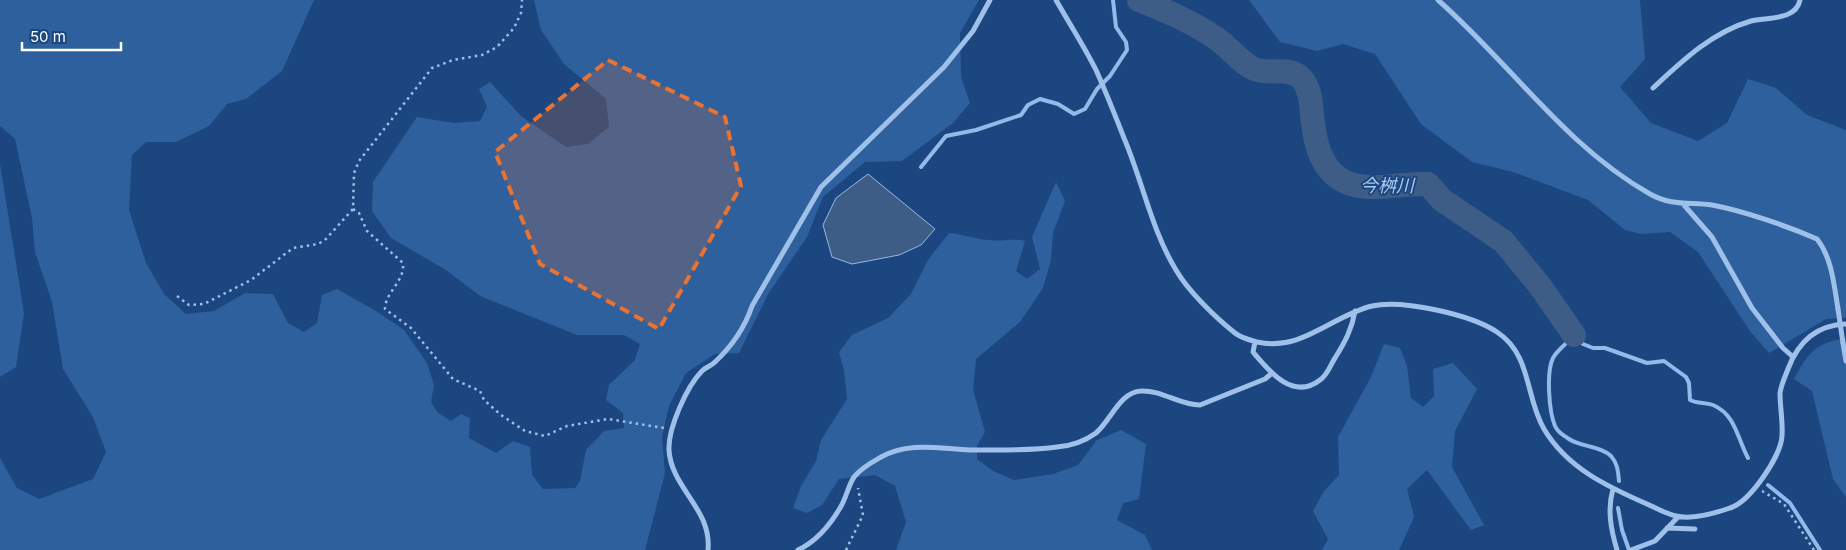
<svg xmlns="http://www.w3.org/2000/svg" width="1846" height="550" viewBox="0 0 1846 550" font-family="Inter,'Noto Sans JP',sans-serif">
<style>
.green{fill:#2e609e}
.water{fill:#3d5d86;stroke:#92baeb}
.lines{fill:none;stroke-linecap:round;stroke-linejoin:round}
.stream{stroke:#92baeb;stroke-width:4}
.river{stroke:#3d5d86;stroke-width:24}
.path{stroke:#9fc0e9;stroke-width:2.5;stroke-dasharray:2.5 4;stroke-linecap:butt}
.street{stroke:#9fc0e9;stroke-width:5}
.street-bridge{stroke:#9fc0e9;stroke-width:5}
.marked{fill:#eb7230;fill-opacity:0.2;stroke:#eb7230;stroke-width:4;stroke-dasharray:10 6;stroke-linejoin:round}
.labels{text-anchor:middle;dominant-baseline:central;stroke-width:4;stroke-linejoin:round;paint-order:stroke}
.water-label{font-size:18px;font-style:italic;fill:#aacaf1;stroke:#1c467f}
</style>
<rect width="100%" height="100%" fill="#1c467f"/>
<!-- green -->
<path class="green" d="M0 0H314L282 71 246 99 227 104 209 126 176 142H146L132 155 129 210 146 263 164 294 186 314 214 311 245 293 273 294 288 323 304 332 317 323 322 295 337 289 376 311 404 330 427 363 434 385 431 402 437 412 451 421 461 414 470 418 469 438 496 453 513 441 530 447 532 475 543 489 575 488 580 481 586 450 604 431 624 428 623 413 606 400 609 385 635 360 640 344 624 335H577L480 296 446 270 391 238 372 211 373 182 417 117 453 123 480 121 487 107 479 89 490 82 521 116 566 147 588 144 609 127 606 99 564 64 541 30 534 0H979L960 33 961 77 970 103 953 123 902 161 865 162 823 197 807 237 768 294 739 353 715 354 686 373 669 406 662 437 665 473 645 550H0V458L17 488 39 499 93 479 106 452 93 417 63 369 52 302 35 252 32 218 15 139 0 126Z
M1249 0H1640L1645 59 1620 87 1651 123 1698 141 1727 123 1748 79 1776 88 1807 115 1846 130V318L1826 319 1769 353 1750 331 1698 252 1670 232 1641 234 1625 230 1588 200 1513 172 1472 162 1421 124 1375 54 1343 44 1317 51 1280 42Z
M0 164 24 313 16 367 0 377Z
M1056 182 1065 201 1053 233 1051 260 1043 288 1020 322 976 359 973 390 985 432 977 446V459L993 471 1014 480 1053 474 1078 465 1097 440 1121 430 1146 444 1139 499 1123 503 1117 520 1145 535 1152 550H896L906 522 895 486 875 475 839 479 822 505 807 513 793 508 801 486 816 461 821 440 847 399 844 370 839 352 852 335 888 318 911 294 928 260 949 233C963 234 975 239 989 240 1001 242 1012 238 1025 241L1016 271 1027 279 1040 269 1032 237Z
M1846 338V497L1833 479 1812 391 1794 379C1808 353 1815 343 1846 338Z
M1384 344 1400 348 1407 366 1411 398 1423 407 1434 396 1433 369 1453 363 1477 389 1455 431 1452 467 1484 525 1471 530 1427 470 1407 489 1414 517 1399 550H1322L1328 539 1313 511 1324 491 1339 475 1338 437 1371 377Z"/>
<!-- water -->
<path class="water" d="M868 174 935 229 921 245 899 255 852 264 832 257 823 225 836 198Z"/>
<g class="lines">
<!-- stream -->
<path class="stream" d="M921 167 946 136 976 130 1021 115 1028 105 1040 99 1058 104 1074 114 1085 109 1097 89 1110 76 1127 50 1126 42 1116 27 1113 0
M1619 481C1618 472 1618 464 1611 456 1601 446 1581 447 1569 439 1564 436 1557 431 1555 426 1549 412 1546 372 1553 358 1558 349 1568 343 1574 335L1583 344 1593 348H1605L1647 363 1664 361 1686 377 1689 383 1690 400C1698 404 1705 402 1713 405 1736 415 1737 438 1748 458
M1768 485 1790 503 1820 550
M1618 508 1622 530 1629 550"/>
<!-- river -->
<path class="river" d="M1139 0C1166 11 1193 22 1217 39 1229 47 1239 61 1252 68 1267 76 1290 65 1302 79 1312 90 1311 110 1313 123 1317 157 1329 185 1368 187 1388 188 1408 183 1428 184L1442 200 1503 241 1540 286 1574 335"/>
<!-- path -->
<path class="path" d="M353 209 359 213 367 231 403 263C405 282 385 292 385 309L411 328 453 379 480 391 484 400 501 415 525 431 545 436 567 426 608 419 664 428
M177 296 189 305 204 304 251 280 293 248 318 244 325 240 353 209 354 173 359 161 432 68 453 60 482 55 497 47 514 28 521 13 522 0
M1762 491 1784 504 1814 550
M846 550 863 515 858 488"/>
<!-- street -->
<path class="street" d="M1056 0C1069 23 1084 46 1096 70 1106 92 1115 115 1124 138 1142 180 1152 231 1176 270 1188 291 1216 318 1235 333 1241 338 1250 340 1257 342 1302 352 1331 316 1372 306 1402 299 1472 315 1497 332 1532 355 1525 397 1544 429 1567 468 1608 487 1647 504 1656 508 1666 514 1676 516 1691 520 1716 513 1730 508 1750 502 1781 456 1782 436 1783 422 1780 407 1780 393 1781 385 1785 377 1788 369 1798 342 1817 325 1846 324
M1438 0C1510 63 1565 146 1650 194 1671 206 1690 202 1712 205 1744 211 1787 226 1817 239 1832 258 1834 285 1838 309
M1653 88C1681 62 1712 32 1751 21 1766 17 1796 21 1800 0
M1684 205 1712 237 1752 308 1783 348 1792 356
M1255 342 1253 352C1269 371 1293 401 1320 380 1327 376 1331 364 1335 358 1345 342 1352 329 1355 311
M1843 343 1846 361
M1613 489C1607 510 1611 530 1617 550
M1667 528 1695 529
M708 550C712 509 671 488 669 450 668 428 687 386 702 371 706 367 711 366 715 362 731 347 745 327 752 306L821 187 944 67 973 31 990 0
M798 550C815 542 830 525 840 508 846 499 848 486 854 477 861 468 872 462 881 457 909 441 940 449 970 450 999 450 1029 451 1057 447 1070 446 1085 441 1096 433 1111 420 1120 392 1141 391 1162 390 1179 405 1200 405L1265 379 1271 374
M1631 550 1655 541 1678 517"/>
<!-- street-bridge -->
<path class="street-bridge" d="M1838 309 1843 343"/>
</g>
<!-- marked area -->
<path class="marked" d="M608 60 725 117 741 186 659 329 540 264 495 152Z"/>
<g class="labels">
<!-- water labels -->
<g class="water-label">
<text x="1387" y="185">今桝川</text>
</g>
</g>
<!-- scale -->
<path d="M22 42v8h99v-8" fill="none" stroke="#ffffff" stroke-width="2.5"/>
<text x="30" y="42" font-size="15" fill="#ffffff" stroke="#1c467f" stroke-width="4" paint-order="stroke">50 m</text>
</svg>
